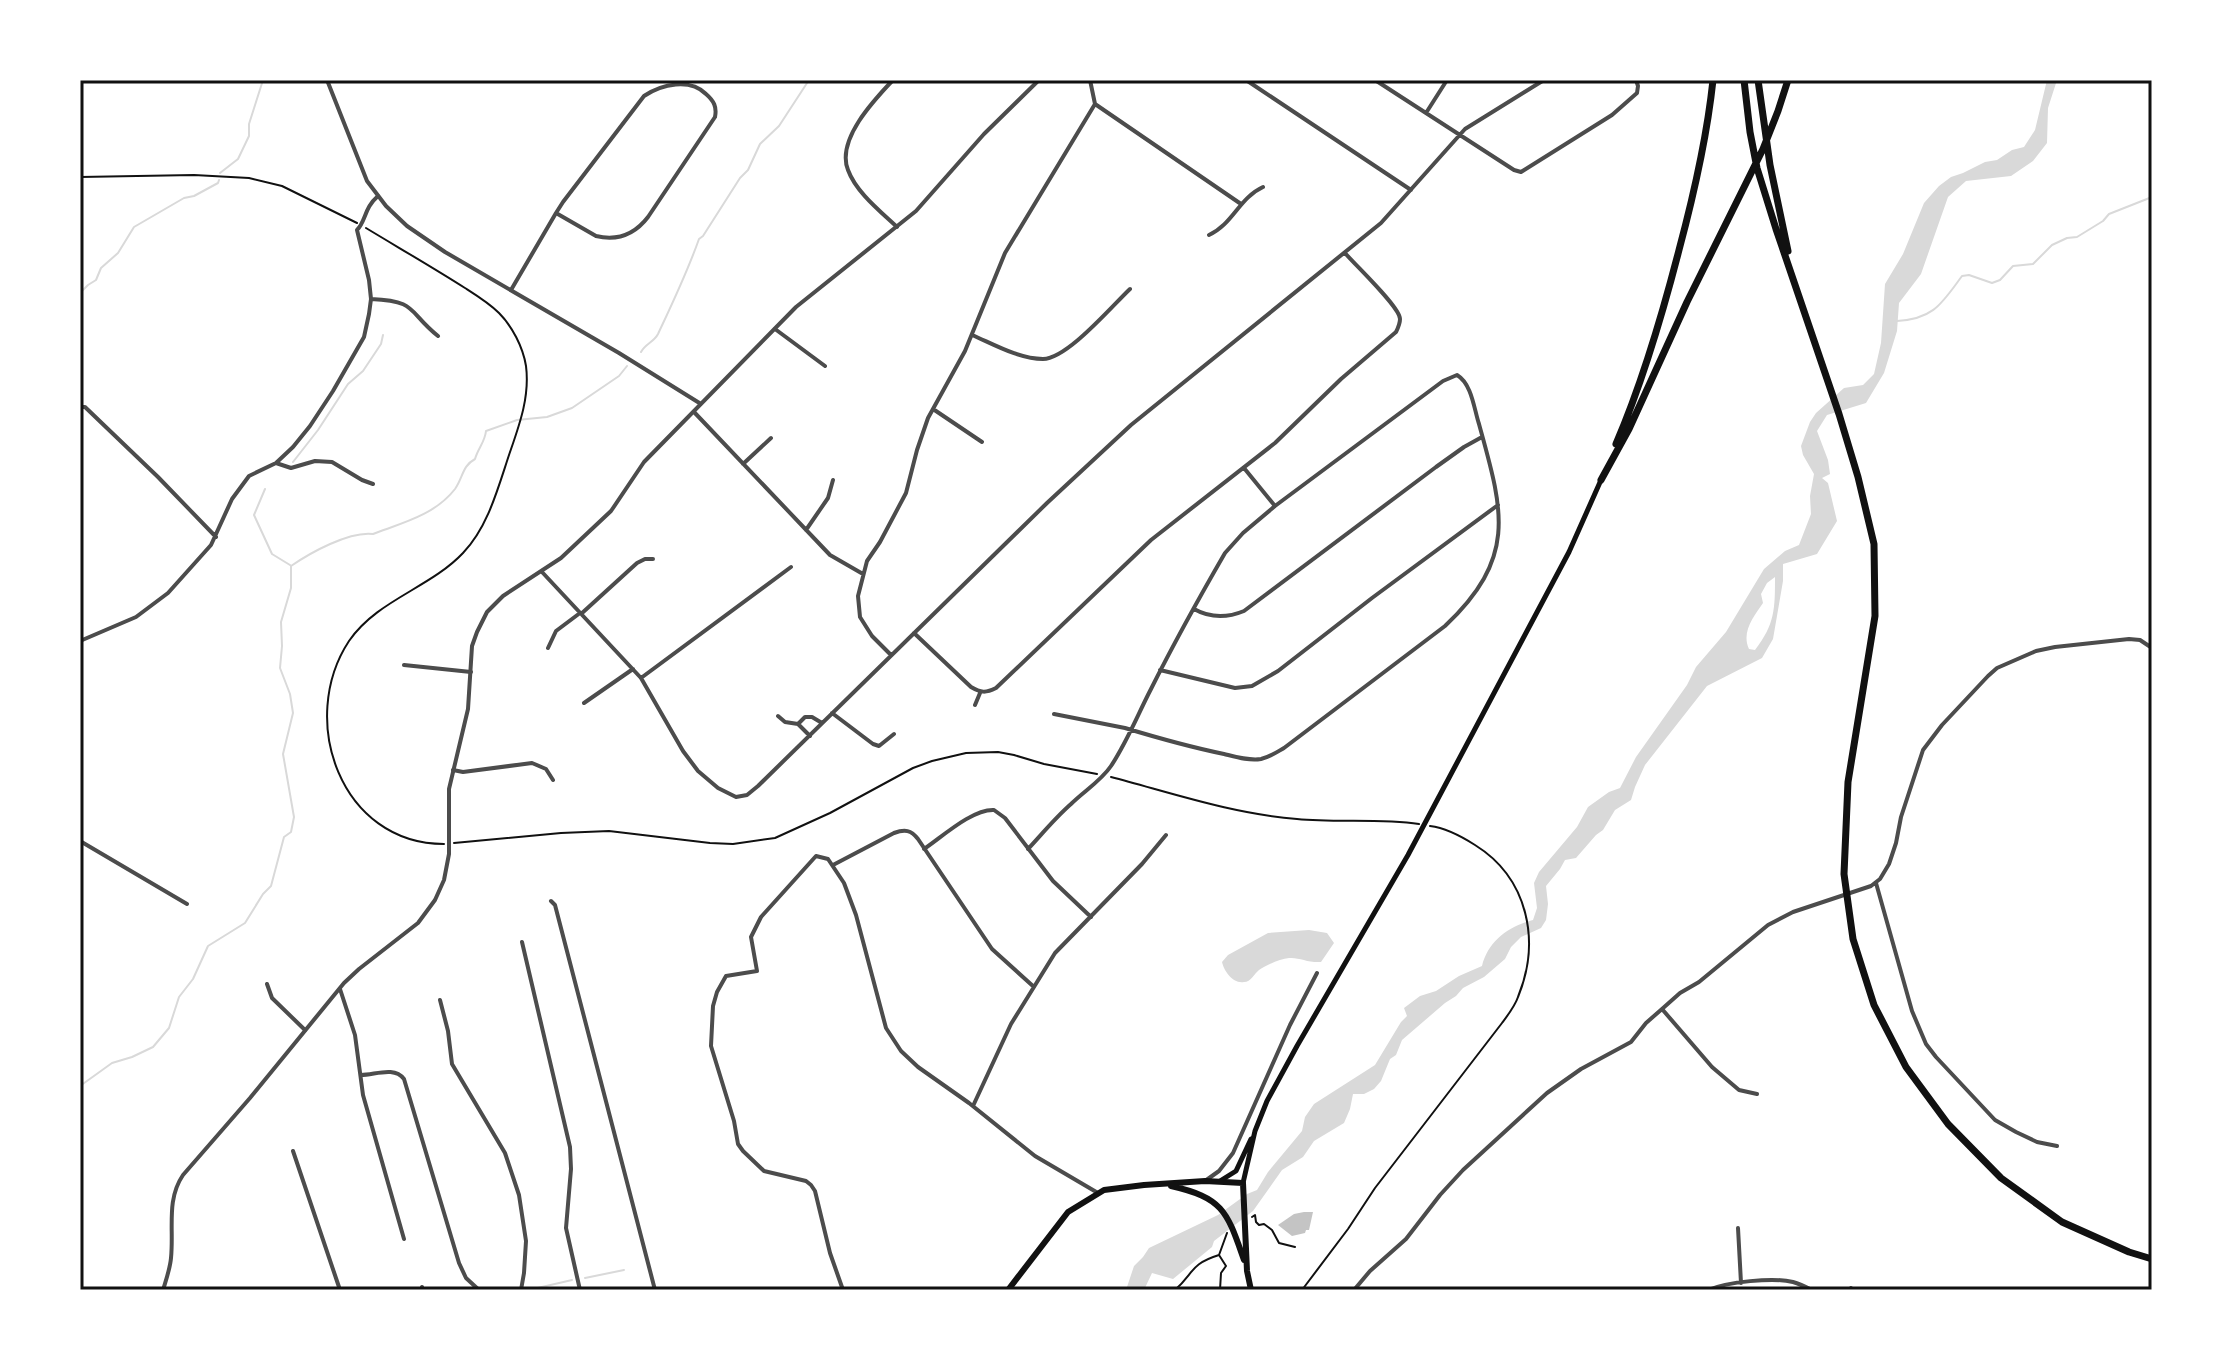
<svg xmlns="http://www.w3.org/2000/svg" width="2232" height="1370" viewBox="0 0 2232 1370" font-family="Overpass,sans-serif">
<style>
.water{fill:#d9d9d9;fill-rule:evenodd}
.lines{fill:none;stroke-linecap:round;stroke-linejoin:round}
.stream{stroke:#d9d9d9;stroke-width:2}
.building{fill:#c4c4c4}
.path{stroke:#111;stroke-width:2}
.minor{stroke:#4c4c4c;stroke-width:4}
.tertiary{stroke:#4c4c4c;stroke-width:4}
.secondary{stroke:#111;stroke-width:5}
.primary{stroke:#111;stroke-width:6}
.motorway{stroke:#111;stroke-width:7}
.neatline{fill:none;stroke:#111;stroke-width:3}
</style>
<rect width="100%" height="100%" fill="#fff"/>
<!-- water -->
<path class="water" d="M2047 80H2057L2048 108 2047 143 2033 161 2011 176 1966 181 1948 197 1921 274 1899 303 1897 331 1884 373 1866 403 1827 415 1817 431 1828 460 1830 474 1822 478 1828 483 1837 521 1817 554 1783 564V581L1773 639 1762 658 1707 686 1645 765 1635 787 1631 800 1615 810 1603 830 1596 835 1576 858 1565 860 1560 869 1546 886 1548 904 1546 920 1541 928 1521 937 1511 947 1505 959 1484 977 1463 988 1456 996 1445 1003 1402 1040 1396 1055 1390 1059 1381 1081 1374 1089 1364 1094H1353L1350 1109 1344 1123 1314 1141 1303 1157 1282 1170 1253 1211 1214 1241 1212 1247 1173 1279 1152 1273 1144 1290H1126L1134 1266 1143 1257 1149 1248 1218 1215 1247 1194 1257 1190 1268 1172 1302 1131 1305 1117 1314 1104 1375 1065 1401 1022 1407 1016 1404 1008 1420 996 1436 991 1459 976 1482 966C1488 941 1509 926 1533 920L1537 908 1534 883 1539 872 1577 827 1588 807 1609 792 1620 788 1636 757 1687 685 1696 667 1726 632 1764 569 1785 551 1799 545 1811 514 1810 496 1814 474 1803 455 1801 446 1810 422 1816 413 1844 388 1863 385 1874 374 1881 343 1885 284 1903 254 1924 203 1939 186 1951 177 1963 173 1985 162 1997 160 2012 150 2024 147 2035 130ZM1775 577C1775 609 1775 624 1755 650L1749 649C1741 632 1754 616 1763 603L1761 594 1767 583Z
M1309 930 1327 933 1334 943 1321 962C1308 963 1299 957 1289 958 1280 959 1266 965 1259 970 1254 974 1251 982 1244 982 1233 984 1224 971 1222 962L1228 955 1268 933Z"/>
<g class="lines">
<!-- stream -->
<path class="stream" d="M220 173 238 159 249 136V124L263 80
M80 293 88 285 96 280 101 268 118 253 134 227 184 198 194 196 218 183 219 180
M1897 321C1934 319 1942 303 1962 276L1969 275 1992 283 2000 280 2013 266 2033 264 2052 245 2067 238 2077 237 2103 221 2109 214 2152 197
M641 352C645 344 654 342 658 334 673 302 687 273 699 239L703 236 740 178 748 170 760 144 779 126 809 80
M293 462 318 430 348 384 363 371 381 344 383 335
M265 489 254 515 272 554 290 565
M291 566C310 553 349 531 373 534 402 523 435 515 455 489 463 478 462 466 475 459 478 448 485 442 486 431L517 420 547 417 572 408 619 376 627 366
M80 1086 112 1063 132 1057 153 1047 169 1028 179 997 193 979 208 946 245 923 263 894 271 886 284 837 291 832 294 817 283 754 293 713 290 694 280 668 282 646 281 622 291 588V566
M585 1278 624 1270
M529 1290 572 1280"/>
</g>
<!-- building -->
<path class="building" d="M1304 1212H1313L1309 1230H1306L1305 1233 1292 1236 1278 1225 1294 1214Z"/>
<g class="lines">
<!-- path -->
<path class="path" d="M80 177 194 175 249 178 282 186 357 223
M366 228C399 248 432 267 465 288 476 295 489 303 499 313 512 326 523 347 526 366 530 397 519 426 509 455 498 488 488 527 463 553 430 588 377 600 349 641 297 720 341 844 444 844
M1111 777C1172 793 1233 814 1297 819 1337 823 1379 818 1419 824
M454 843 561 833 609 831 710 843 733 844 775 838 830 813 913 768 932 761 966 753 998 752 1014 755 1044 764 1097 774
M1252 1217 1255 1215 1256 1222 1259 1225 1264 1224 1272 1230 1279 1243 1295 1247
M1219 1255 1227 1233
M1175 1290C1194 1273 1190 1264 1219 1255L1226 1266 1221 1273 1220 1290
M1302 1290 1348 1229 1375 1188 1502 1023C1508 1015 1515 1006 1518 997 1541 941 1528 878 1475 845 1461 836 1446 828 1430 826"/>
<!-- minor -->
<path class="minor" d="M893 80C874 100 836 140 848 170 856 192 880 211 897 227
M1246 80 1411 190
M1375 80 1514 170 1521 172 1612 115 1637 93 1638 86 1636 80
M1095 104 1241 204
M1426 113 1447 80
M1209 235C1233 224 1239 198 1263 187
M511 290 556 213 563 202 644 96C662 84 690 78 706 94 714 101 717 107 715 117L648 217C635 234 617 241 596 236L556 213
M371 299C418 301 407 311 438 336
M775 329 825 366
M972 335C993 344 1019 359 1043 359 1067 359 1111 307 1130 289
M80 407H85L158 477 216 537
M933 409 982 442
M694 412 830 555 863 574
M276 463 291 468 315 461 332 462 362 480 373 484
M743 464 771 438
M1244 468 1275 506
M806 530 828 498 833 480
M542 572 641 678 683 751 698 771 718 788 736 797 747 795 758 786 1047 503 1131 425 1381 223 1465 129 1544 80
M1194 609C1210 618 1227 618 1244 611L1436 467 1464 447 1482 437
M581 614 637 563 645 559H653
M914 633 971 687C981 693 986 693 996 688L1151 540 1275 443 1341 379 1396 332C1398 328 1400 324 1400 319 1400 307 1355 265 1345 253
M80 641 136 617 168 593 211 545 232 499 249 476 276 463 293 447 310 426 333 391 364 337 369 314 371 299 369 280 357 230C366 221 364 208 378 196
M548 648 556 631 580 613
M891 655 872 636 860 617 858 596 867 561 880 542 906 493 917 450 928 418 965 351 1005 253 1095 104 1090 80
M404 665 471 672
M1160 670 1235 688 1252 686 1278 671 1372 598 1498 505
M641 678 791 567
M584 703 633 669
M975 705 980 693
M832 713 873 744 879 746 894 734
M778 716 785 722 798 724 810 736
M798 724 805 717H812L822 723
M453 770 463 772 532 763 546 769 553 780
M80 841 187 904
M924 849C942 837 972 809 994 810L1005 818 1053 881 1091 917
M1028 849C1042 834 1055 818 1071 804 1084 791 1101 781 1111 766 1127 742 1138 714 1151 689 1174 643 1199 598 1225 553L1243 533 1275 506 1443 381 1457 375C1472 384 1474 409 1479 424 1503 511 1518 557 1445 626L1284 748C1277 752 1270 757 1261 759 1249 761 1236 757 1224 754 1190 747 1158 738 1125 728L1054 714
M833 865 894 833C905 829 911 830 918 839L992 949 1034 987
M1876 883 1912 1011 1926 1044 1936 1057 1995 1120 2016 1132 2037 1142 2057 1146
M551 901 555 905C589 1033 621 1162 655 1290
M522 942 570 1147 571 1169 566 1228 580 1290
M267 984 272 998 305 1030
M340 989 355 1035 363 1095 404 1239
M440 1000 448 1031 452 1064 505 1153 519 1195 526 1241 524 1273 521 1290
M1662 1009 1712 1067 1739 1090 1757 1094
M361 1075C375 1075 394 1066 404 1079L459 1263 466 1278 479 1290
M973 1106 1011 1024 1055 953 1142 864 1166 835
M293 1151 340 1290
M1205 1181 1219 1171 1233 1153 1290 1025 1317 973
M1738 1228 1741 1283
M422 1287 423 1290
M843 1290 830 1253 815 1191 811 1185 806 1181 764 1171 743 1151 738 1144 734 1121 711 1046 713 1006 717 992 726 976 757 971 751 937 761 917 816 856 828 859 844 883 856 915 886 1028 901 1051 918 1067 969 1103 1035 1156 1098 1193
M1354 1290 1370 1271 1406 1239 1440 1195 1463 1170 1547 1093 1581 1069 1631 1042 1646 1023 1662 1009 1680 993 1699 982 1768 925 1793 912 1871 886 1880 879 1889 864 1896 843 1901 817 1923 750 1942 725 1988 676 1997 668 2036 651 2055 647 2129 639 2140 640 2152 648
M1708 1290C1727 1282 1773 1277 1793 1282 1800 1284 1806 1287 1812 1290
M1850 1290 1851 1288"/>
<!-- tertiary -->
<path class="tertiary" d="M327 80 367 181 386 206 407 226 445 252 619 353 701 404
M163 1290C166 1280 170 1269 171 1258 174 1229 166 1200 183 1175L250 1098 344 983 359 969 418 923 435 900 444 880 449 854V789L468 709 472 646 477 632 487 612 503 596 561 558 611 511 644 462 796 307 916 211 984 134 1039 80"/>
<!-- secondary -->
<path class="secondary" d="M1220 1181 1236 1171 1251 1139
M1243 1183 1255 1131 1267 1101 1297 1046 1408 855 1569 552 1601 480"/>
<!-- primary -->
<path class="primary" d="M1171 1186C1224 1198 1227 1212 1244 1260
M1008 1290 1068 1212 1104 1190 1144 1185 1205 1181 1243 1183 1247 1271 1251 1290"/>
<!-- motorway -->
<path class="motorway" d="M1744 80 1750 132 1757 168 1776 229 1839 414 1858 477 1874 544 1875 616 1848 782 1844 874 1853 939 1874 1005 1906 1067 1948 1124 2001 1178 2062 1222 2129 1252 2152 1259
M1758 80 1770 165 1788 251
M1616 444C1643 381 1662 316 1679 250 1694 194 1707 137 1713 80
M1601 480 1629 429 1687 302 1763 149 1778 111 1788 80"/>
</g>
<!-- border -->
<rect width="2232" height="1370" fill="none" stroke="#ffffff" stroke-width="164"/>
<rect x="82" y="82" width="2068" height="1206" class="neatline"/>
</svg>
